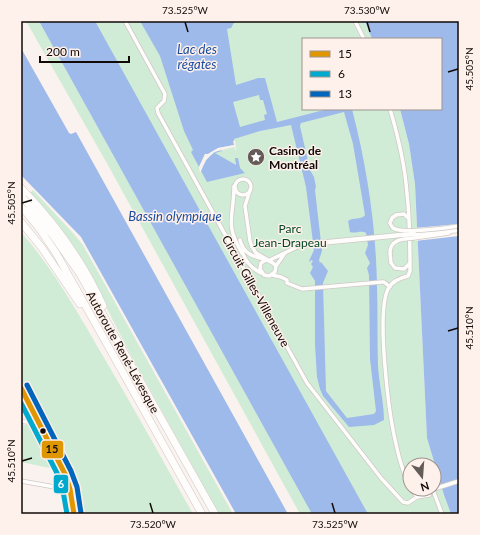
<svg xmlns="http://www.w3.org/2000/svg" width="480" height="535" viewBox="0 0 480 535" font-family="Lato,sans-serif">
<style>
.green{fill:#d0ecd6;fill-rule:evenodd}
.water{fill:#9ebaea;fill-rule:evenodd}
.pier{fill:#faf2ee}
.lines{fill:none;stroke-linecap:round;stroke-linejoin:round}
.minor-casing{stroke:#d0c9c5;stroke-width:5}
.tertiary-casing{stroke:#d0c9c5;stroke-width:6}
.motorway-casing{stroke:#d0c9c5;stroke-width:8}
.minor{stroke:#fefdfc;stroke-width:3.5}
.tertiary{stroke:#fefdfc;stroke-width:4.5}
.motorway{stroke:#fefdfc;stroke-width:7}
.minor-bridge-casing{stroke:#d0c9c5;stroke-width:5;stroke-linecap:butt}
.tertiary-bridge-casing{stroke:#d0c9c5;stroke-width:6;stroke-linecap:butt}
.motorway-bridge-casing{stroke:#d0c9c5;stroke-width:8;stroke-linecap:butt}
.minor-bridge{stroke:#fefdfc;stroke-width:3.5}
.tertiary-bridge{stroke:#fefdfc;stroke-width:4.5}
.motorway-bridge{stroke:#fefdfc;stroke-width:7}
.bus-1-casing{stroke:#fef0ea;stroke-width:8}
.bus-2-casing{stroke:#fef0ea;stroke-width:8}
.bus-3-casing{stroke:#fef0ea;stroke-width:8}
.bus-1{stroke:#e09601;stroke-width:5}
.bus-2{stroke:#00a9ce;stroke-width:5}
.bus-3{stroke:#0065bd;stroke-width:5}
.ticks{fill:none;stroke:#110a07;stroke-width:1.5}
.bus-dot{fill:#110a07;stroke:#fef0ea;stroke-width:1.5}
.labels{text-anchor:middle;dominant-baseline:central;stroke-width:3;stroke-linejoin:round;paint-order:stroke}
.poi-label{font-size:12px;font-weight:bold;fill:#110a07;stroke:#fef0ea;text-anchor:start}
.park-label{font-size:12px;fill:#004827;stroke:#fef0ea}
.street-label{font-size:12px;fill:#110a07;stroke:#fef0ea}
.water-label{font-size:13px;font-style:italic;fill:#1a4da0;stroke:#fef0ea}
.line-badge{stroke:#fef0ea;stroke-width:1.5}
.badge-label{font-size:11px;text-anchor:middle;font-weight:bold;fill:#fff}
.pale-badge-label{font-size:11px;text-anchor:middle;font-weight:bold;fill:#111}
.neatline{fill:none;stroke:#110a07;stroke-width:1.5}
.ticks-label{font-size:10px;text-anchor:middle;fill:#110a07}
</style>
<rect width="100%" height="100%" fill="#faf2ee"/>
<!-- green -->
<path class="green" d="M26 21H365L372 39H303V109H400L409 144 415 184 427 438 444 495 451 514H300L109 167ZM410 465H434V489H410Z
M33 190 73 233 83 245 233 514H219L129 352 97 289 29 194Z
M21 232C54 270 78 313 103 356 134 408 163 461 193 514H76L71 488 47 433 21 384Z
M21 424 37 427 59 470 21 462Z"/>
<!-- water -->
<path class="water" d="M39 21H95L368 514H312Z
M140 21H238H235L231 28 227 29 236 85 258 78H265L277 122 328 109H352C367 167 376 226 377 286 378 313 377 339 378 366 379 384 384 402 384 420L374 425 349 427 323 396 320 389 317 377 315 345V281L310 273 313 267 311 264 313 261 311 260 310 262 309 261 314 250 306 187 291 125 260 131 234 139V145L218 148 208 154H205L199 167 191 152 193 150 184 131 160 56ZM259 95 260 100H263L267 114 264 115 265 120 240 127 233 102ZM344 112 353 144 365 215C362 220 353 217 348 221L350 232C355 234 361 230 366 233L368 245 365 253 370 263 367 268 369 275 370 359 376 411 374 414 347 418 326 391 323 283 328 271 321 262 320 263 319 260 322 251 315 190 316 187 314 177 310 170 300 126 301 123Z
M365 21H459V514H451L444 495 427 438 415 184 409 144 400 109H441V39H372Z
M21 48 69 133 71 134 76 132 288 514H236L81 237 21 175Z
M221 150 222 151 215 153 236 165 235 158H238L240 168 245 173 207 182 201 171C204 161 211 152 221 150Z"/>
<!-- pier -->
<path class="pier" d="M233 141H235L236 151 234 147 214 152 206 160 200 173 199 167 205 154H208L218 148 234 145Z
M459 224V236L415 241 414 228Z"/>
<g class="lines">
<defs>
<path id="minor" d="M125 21 165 94 164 101 157 108 158 113 307 383 381 478 403 502 408 503 417 497 429 495 433 489
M355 21 364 39
M390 109C398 136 405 165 407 194 410 219 410 245 410 271L408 276C399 278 392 281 388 289 376 314 389 415 396 444 399 459 404 474 410 488
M235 187a8 8 0 1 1 16 0a8 8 0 1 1-16 0Z
M234 186C234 217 224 223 242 253
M250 190 245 206 250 241 252 247 256 253 268 260
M390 223 392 218 396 215 404 214 408 218
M414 238 449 233
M240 240C246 263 267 254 276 266L275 272 269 276 264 275 260 269 261 263 266 260
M242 251C245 261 251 268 261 273
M390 253 391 263 395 268 404 269 409 264
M270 260 299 246
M276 266 285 253
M272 275 281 277 287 280V283L302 289 382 282H384L390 287
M21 421 33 423 39 422
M21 481 66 489H70
M411 489 417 497
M434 489 459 481
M433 490 442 514
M417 497 421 489"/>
<path id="tertiary" d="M414 234 459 230
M299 246 309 244 401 235
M21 388 65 474 70 489 74 514"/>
<path id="motorway" d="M21 188C55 223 83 261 103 306
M29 205 52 234 80 274 215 514
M21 206 39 228 56 253 202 514
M21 222 42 248 80 304"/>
</defs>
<!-- minor casing -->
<use href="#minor" class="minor-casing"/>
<!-- tertiary casing -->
<use href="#tertiary" class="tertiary-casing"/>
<!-- motorway casing -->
<use href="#motorway" class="motorway-casing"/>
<!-- minor -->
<use href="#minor" class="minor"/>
<!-- tertiary -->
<use href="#tertiary" class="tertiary"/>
<!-- motorway -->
<use href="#motorway" class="motorway"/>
<defs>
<path id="minor-bridge" d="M390 223C391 225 391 226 393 228 401 234 447 228 459 226
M390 253C390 239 403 239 414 238"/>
<path id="tertiary-bridge" d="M401 235 414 234"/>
<path id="motorway-bridge" d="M23 198 29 205"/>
</defs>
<!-- minor-bridge casing -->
<use href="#minor-bridge" class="minor-bridge-casing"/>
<!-- tertiary-bridge casing -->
<use href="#tertiary-bridge" class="tertiary-bridge-casing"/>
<!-- motorway-bridge casing -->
<use href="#motorway-bridge" class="motorway-bridge-casing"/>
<!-- minor-bridge -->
<use href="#minor-bridge" class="minor-bridge"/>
<!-- tertiary-bridge -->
<use href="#tertiary-bridge" class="tertiary-bridge"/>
<!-- motorway-bridge -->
<use href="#motorway-bridge" class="motorway-bridge"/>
<defs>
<path id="bus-1" d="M21 388 65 474 70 489 74 514"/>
<path id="bus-2" d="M21 403 59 477 63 491 67 514"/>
<path id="bus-3" d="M27 385 71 471 77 487 81 513"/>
</defs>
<!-- bus-1 casing -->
<use href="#bus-1" class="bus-1-casing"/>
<!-- bus-2 casing -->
<use href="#bus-2" class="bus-2-casing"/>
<!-- bus-3 casing -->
<use href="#bus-3" class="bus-3-casing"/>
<!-- bus-1 -->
<use href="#bus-1" class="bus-1"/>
<!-- bus-2 -->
<use href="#bus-2" class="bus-2"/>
<!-- bus-3 -->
<use href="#bus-3" class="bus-3"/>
</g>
<!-- ticks -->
<path class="ticks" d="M185 22 188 32M367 22 370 32M448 72 458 69M22 203 32 200M448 331 458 328M22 461 32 458M150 503 153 513M332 503 335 513"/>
<!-- icons -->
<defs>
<symbol id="sight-disc" viewBox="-11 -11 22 22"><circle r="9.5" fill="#635b58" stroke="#fef0ea"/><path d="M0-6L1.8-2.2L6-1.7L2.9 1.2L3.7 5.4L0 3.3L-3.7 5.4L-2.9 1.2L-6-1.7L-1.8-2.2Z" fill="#fff"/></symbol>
</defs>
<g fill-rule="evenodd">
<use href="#sight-disc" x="246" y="147" width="20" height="20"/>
</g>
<!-- markers -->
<circle class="bus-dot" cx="43" cy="431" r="3.5"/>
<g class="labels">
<!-- poi labels -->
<g class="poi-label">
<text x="269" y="150">Casino de<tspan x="269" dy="14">Montréal</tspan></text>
</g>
<!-- park labels -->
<g class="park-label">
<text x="290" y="228">Parc<tspan x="290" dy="14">Jean-Drapeau</tspan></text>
</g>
<!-- street labels -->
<g class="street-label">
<text transform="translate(256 291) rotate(61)">Circuit Gilles-Villeneuve</text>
<text transform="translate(123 352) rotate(61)">Autoroute René-Lévesque</text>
</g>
<!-- water labels -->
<g class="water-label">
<text x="197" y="49">Lac des<tspan x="197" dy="15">régates</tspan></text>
<text x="175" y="216">Bassin olympique</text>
</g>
</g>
<g class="line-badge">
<rect x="41" y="440" width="23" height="19" rx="4" fill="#e09601"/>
<rect x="53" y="474" width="16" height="20" rx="4" fill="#00a9ce"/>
</g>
<g class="badge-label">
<text x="61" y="488">6</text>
</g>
<g class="pale-badge-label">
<text x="52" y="453">15</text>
</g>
<!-- border -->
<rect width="480" height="535" fill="none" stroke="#fef0ea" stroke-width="44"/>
<!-- legend -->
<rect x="302" y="38" width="140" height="72" fill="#fef0ea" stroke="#9f948f"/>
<rect x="310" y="51" width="20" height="6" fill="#e09601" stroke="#9f948f"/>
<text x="338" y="58" font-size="12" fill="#110a07">15</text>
<rect x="310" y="71" width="20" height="6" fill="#00a9ce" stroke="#9f948f"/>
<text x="338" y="78" font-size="12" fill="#110a07">6</text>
<rect x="310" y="91" width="20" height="6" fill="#0065bd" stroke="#9f948f"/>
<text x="338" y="98" font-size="12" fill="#110a07">13</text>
<!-- north arrow -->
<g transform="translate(422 477) rotate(163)"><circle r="19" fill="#fef0ea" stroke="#9f948f"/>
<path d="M0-3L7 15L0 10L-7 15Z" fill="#635b58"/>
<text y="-6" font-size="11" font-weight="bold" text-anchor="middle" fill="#110a07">N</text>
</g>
<!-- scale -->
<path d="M40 56v6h89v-6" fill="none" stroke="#110a07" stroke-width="2"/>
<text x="46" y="56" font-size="12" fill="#110a07" stroke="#fef0ea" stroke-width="3" paint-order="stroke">200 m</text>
<rect x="22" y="22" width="436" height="491" class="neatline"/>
<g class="ticks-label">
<text x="185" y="14">73.525°W</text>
<text x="367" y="14">73.530°W</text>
<text transform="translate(469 69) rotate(-90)" y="4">45.505°N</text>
<text transform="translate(11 203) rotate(-90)" y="4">45.505°N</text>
<text transform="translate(469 328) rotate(-90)" y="4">45.510°N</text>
<text transform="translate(11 461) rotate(-90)" y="4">45.510°N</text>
<text x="153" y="528">73.520°W</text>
<text x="335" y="528">73.525°W</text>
</g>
</svg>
